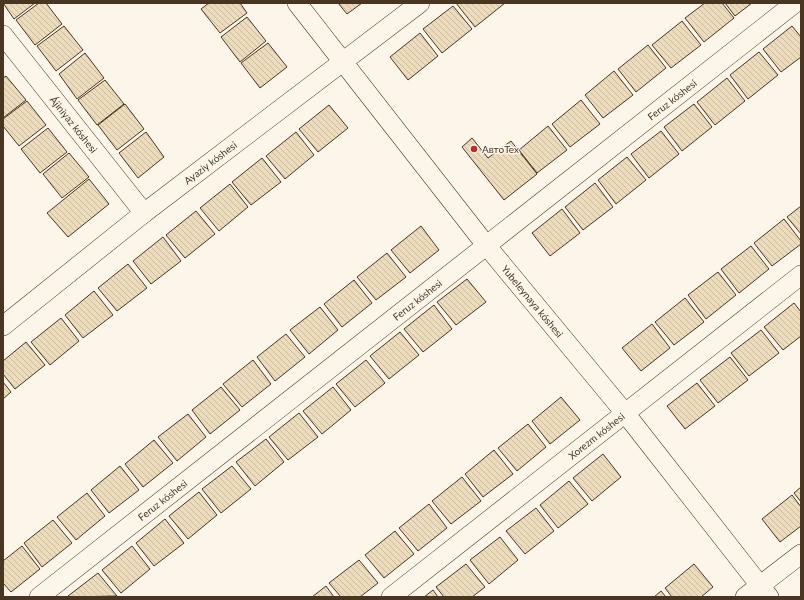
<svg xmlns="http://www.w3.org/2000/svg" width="804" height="600" viewBox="0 0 804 600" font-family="Lato,sans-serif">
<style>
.building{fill:url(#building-back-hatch);stroke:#4a3520}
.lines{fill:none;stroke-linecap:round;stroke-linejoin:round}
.minor-casing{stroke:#4a3520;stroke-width:20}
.minor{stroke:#fbf6e9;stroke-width:19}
.poi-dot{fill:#c62828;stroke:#fbf6e9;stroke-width:1.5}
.labels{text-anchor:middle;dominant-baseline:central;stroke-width:3;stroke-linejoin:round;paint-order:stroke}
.street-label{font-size:10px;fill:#4a3520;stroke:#fbf6e9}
.poi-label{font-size:10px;fill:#4a3520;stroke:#fbf6e9;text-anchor:start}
</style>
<defs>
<pattern id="building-back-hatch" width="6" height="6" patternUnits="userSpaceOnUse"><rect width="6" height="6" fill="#ecdcbc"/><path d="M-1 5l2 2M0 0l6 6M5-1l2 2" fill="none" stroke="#ccbda1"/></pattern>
</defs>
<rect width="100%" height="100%" fill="#fbf6e9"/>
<!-- building -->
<path class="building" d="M3 3H35L14 19Z
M39 3H46L62 24 35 45 16 20Z
M209 3H240L247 13 220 33 201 9Z
M338 3H362L347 14Z
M456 3H505L475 27Z
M705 3H722L734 18 704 42 685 18Z
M725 3H752L735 16Z
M453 6 472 29 442 53 423 29Z
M247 17 266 41 240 62 221 37Z
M682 21 701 45 671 68 652 45Z
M64 26 83 50 56 71 37 46Z
M792 26 801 37V57L781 72 763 49Z
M420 33 438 56 408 80 390 57Z
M268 43 287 67 260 88 241 63Z
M648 45 666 68 636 92 618 69Z
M759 52 778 75 748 99 730 75Z
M85 53 104 78 77 99 59 74Z
M614 71 633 95 603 118 585 95Z
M6 76 26 100 3 118V78Z
M727 78 745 101 715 125 697 102Z
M105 80 124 104 97 125 78 100Z
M581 100 600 124 570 147 552 124Z
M27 101 46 125 19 146 3 126V119Z
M125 104 144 129 117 150 98 125Z
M694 104 712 127 682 151 664 127Z
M329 105 348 128 318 152 299 129Z
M548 126 567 150 537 173 519 150Z
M48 128 67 152 40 173 21 149Z
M661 131 679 154 649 178 631 154Z
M146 132 164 157 138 178 119 153Z
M296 132 314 155 285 179 266 156Z
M472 138 488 158 511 141 537 174 504 200 462 147Z
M69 153 89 177 62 198 43 174Z
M627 157 646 180 616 204 598 180Z
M262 158 281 182 251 205 232 182Z
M89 179 109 204 68 237 47 213Z
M595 183 613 207 583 230 565 207Z
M230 184 248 207 219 231 200 208Z
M801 206V234L787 217Z
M562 209 580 233 550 256 532 233Z
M196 211 215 234 185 258 166 235Z
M784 219 801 241V244L772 266 754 243Z
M421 226 439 250 410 273 391 250Z
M163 237 181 261 151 284 133 261Z
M751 246 769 269 739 293 721 269Z
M387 253 406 277 376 300 357 277Z
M128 264 147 288 117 311 98 288Z
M718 272 736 295 706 319 688 295Z
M467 279 486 302 456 325 437 302Z
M354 280 372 303 342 327 324 304Z
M94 291 113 315 83 338 65 315Z
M685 298 704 322 674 345 655 322Z
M794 303 801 312V336L783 350 764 327Z
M434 305 452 329 423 352 404 329Z
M320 307 338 330 309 354 290 330Z
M61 318 79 341 50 365 31 342Z
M652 324 670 348 641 371 622 348Z
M761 330 779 353 749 376 731 353Z
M400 332 419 355 389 379 370 356Z
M286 334 305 357 275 381 257 357Z
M26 342 45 365 15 389 3 374V361Z
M730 357 748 380 718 403 700 380Z
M253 360 271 384 242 407 223 384Z
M366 360 385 383 355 407 336 384Z
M3 382 11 392 3 399Z
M697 383 715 406 685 429 667 406Z
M221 387 240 410 210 434 192 410Z
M333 387 351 410 322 434 303 411Z
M561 397 580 420 550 444 532 421Z
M299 413 318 437 288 460 269 437Z
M188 414 206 437 177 461 158 437Z
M528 424 546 447 517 471 498 448Z
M266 439 284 462 255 486 236 462Z
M154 440 173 463 143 487 125 464Z
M494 450 513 474 483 497 465 474Z
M603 454 621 477 592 501 573 478Z
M120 466 139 490 109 513 91 490Z
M232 466 251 489 221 513 202 489Z
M462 477 481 501 451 524 432 501Z
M569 481 588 504 558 528 540 505Z
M801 487V502L794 493Z
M199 492 217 515 188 539 169 516Z
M87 493 105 516 76 540 57 517Z
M792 495 801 507V526L780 542 762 519Z
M429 504 447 528 418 551 399 528Z
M536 508 554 531 525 554 506 531Z
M165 519 184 543 154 566 136 543Z
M53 520 72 543 42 567 24 543Z
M395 531 414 554 384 578 365 555Z
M500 537 518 560 489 584 470 560Z
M22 546 40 569 11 592 3 583V561Z
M132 546 150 569 121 593 102 570Z
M359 560 378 583 360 597H341L329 583Z
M466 564 485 587 472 597H444L436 587Z
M694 564 713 587 701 597H672L665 588Z
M98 573 117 596 69 597 68 596Z
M326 586 334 597H312Z
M433 590 438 597H424Z
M661 591 666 597H654Z"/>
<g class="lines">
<defs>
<g id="minor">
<path id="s1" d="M297 3 486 245 625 413 769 597"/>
<path id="s2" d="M3 35 144 213"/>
<path id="s3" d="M3 326 144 213 420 3"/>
<path id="s4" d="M39 597 795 3"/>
<path id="s5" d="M391 597 801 275"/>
<path d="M745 597 801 554"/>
</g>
</defs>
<!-- minor casing -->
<use href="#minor" class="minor-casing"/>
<!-- minor -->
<use href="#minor" class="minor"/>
</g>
<!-- markers -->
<circle class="poi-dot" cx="474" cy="149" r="4"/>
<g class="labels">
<!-- street labels -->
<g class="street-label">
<text stroke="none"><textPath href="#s4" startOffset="805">Feruz kóshesi</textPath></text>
<text stroke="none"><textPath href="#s2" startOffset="114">Ájiniyaz kóshesi</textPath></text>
<text stroke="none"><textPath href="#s3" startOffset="264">Ayaziy kóshesi</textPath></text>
<text stroke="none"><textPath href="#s4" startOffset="481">Feruz kóshesi</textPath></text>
<text stroke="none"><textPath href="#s1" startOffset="380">Yubeleynaya kóshesi</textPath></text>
<text stroke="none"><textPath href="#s5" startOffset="261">Xorezm kóshesi</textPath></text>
<text stroke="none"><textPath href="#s4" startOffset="157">Feruz kóshesi</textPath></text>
</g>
<!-- poi labels -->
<g class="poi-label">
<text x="482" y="149">АвтоТех</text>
</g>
</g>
<!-- border -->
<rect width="804" height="600" fill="none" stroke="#4a3520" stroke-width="8"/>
</svg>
